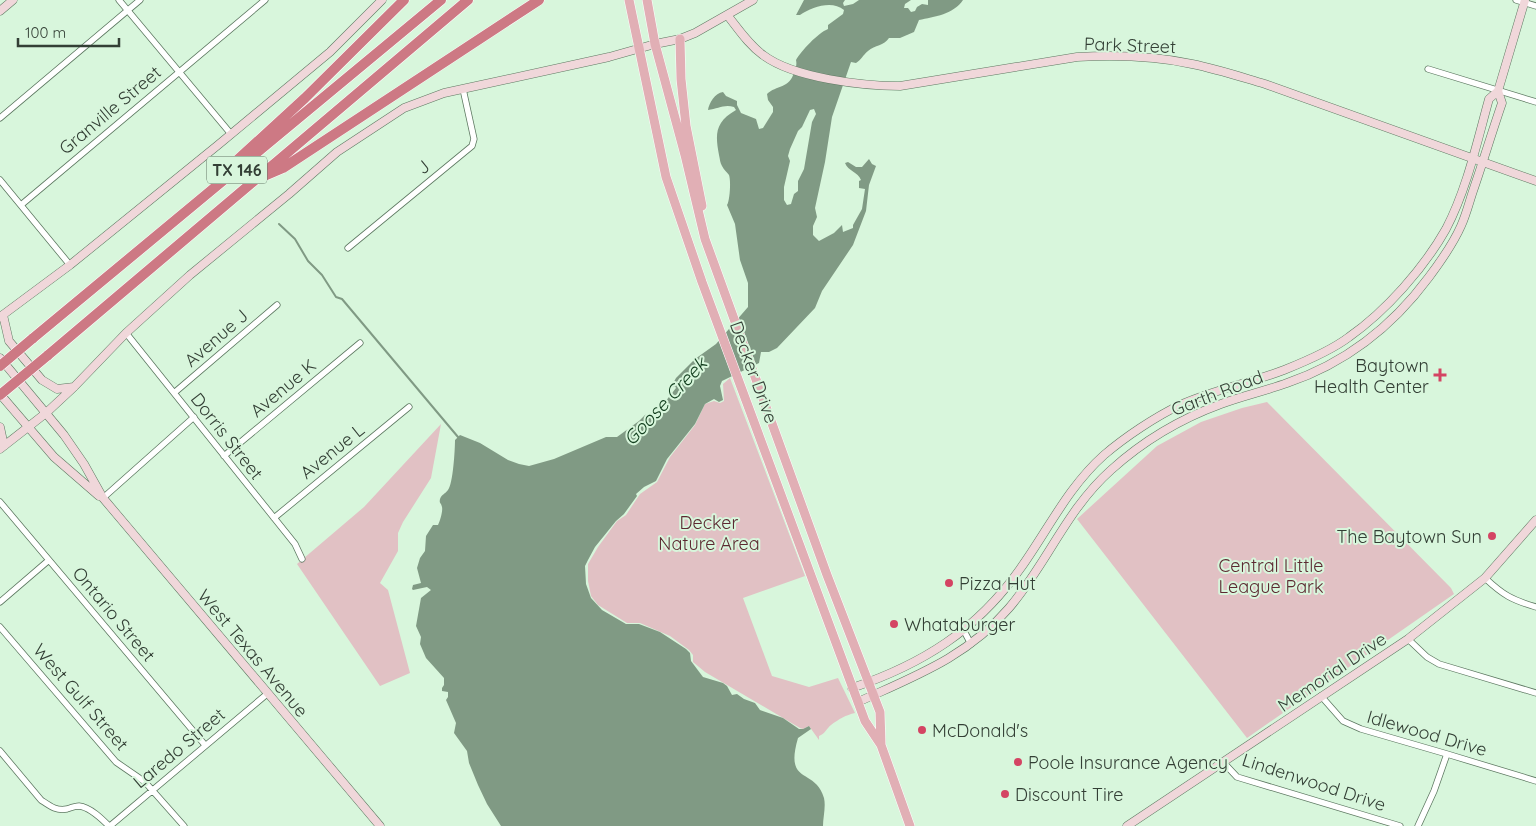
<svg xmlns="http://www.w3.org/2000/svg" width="1536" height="826" viewBox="0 0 1536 826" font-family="Quicksand,sans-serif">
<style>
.green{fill:#e1c1c4}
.water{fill:#809a84;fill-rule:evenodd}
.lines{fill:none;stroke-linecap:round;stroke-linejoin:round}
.stream{stroke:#809a84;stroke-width:2}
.street-casing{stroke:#5d7861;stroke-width:7}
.secondary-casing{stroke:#5d7861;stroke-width:9}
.primary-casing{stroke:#fff;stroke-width:10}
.highway-casing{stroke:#fff;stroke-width:11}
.street{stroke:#fff;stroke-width:5.5}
.secondary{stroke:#f0d7da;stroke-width:8}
.primary{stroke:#e1afb5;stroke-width:9}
.highway{stroke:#cd7984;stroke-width:10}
.highway-bridge-casing{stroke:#fff;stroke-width:11;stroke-linecap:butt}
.highway-bridge{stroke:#cd7984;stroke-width:10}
.poi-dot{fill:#d44463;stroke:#d8f6dc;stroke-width:2}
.labels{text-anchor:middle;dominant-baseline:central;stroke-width:4;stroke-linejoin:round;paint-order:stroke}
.shield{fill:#d8f6dc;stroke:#647667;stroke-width:1}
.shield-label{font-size:16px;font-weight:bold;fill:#333f35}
.street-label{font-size:18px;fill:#333f35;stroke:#d8f6dc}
.poi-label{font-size:18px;fill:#333f35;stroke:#d8f6dc;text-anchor:start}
.park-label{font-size:18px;fill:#5c2931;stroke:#d8f6dc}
.water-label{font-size:19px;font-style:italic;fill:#113d1d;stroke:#d8f6dc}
</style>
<rect width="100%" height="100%" fill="#d8f6dc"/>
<!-- green -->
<path class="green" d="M730 378 805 576 743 598 772 676 809 687 838 678 855 713C846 715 839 719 831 725 826 729 825 734 819 736V740L809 726 803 729 800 728 705 672 693 662V655L689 650 670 636 640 623H627L598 605 591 596 588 581V564L598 547 617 521 626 515 640 494 657 482 670 457 695 425 705 404 714 401 720 403 724 401 723 384Z
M1267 402 1451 588 1454 594 1247 738 1077 519 1157 446 1201 422 1242 408Z
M441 424 431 478 403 522 398 533V551L380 583 388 590 410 673 380 686 297 564 364 507Z"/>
<!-- water -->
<path class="water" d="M804 0H845L843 3 844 6 853 4 859 0H911L905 4 904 8H908L911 12 915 11 917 7 922 4 928 5V0H963C954 14 934 17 919 20L914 32 900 38H889C884 46 875 45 868 51 863 55 861 60 856 63L851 62 832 117 825 162 815 208 817 217 813 226V235L819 241 834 233 842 225 843 232 853 228V225L862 209 865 189 859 188V181L861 180C858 172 848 171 845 163L848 162 856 167H862L869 159 872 164 876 166 869 185 866 211 853 245 822 291 815 308 777 348 769 352H761L759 363 722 381 720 386 723 400 719 402 714 399 705 404 695 424 667 459 656 481 644 487 636 494 637 496 624 514 616 521 595 547 588 560 585 566 586 584 591 598 602 610 626 624H639L660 632 686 649 690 653 691 661 703 677 723 683 727 686 732 695 737 694 744 699 755 703 760 710 783 718 799 729H803L809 726 811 729 798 738C784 786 815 767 824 798 826 807 823 817 823 826H501L487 804 478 785 469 763 467 751 454 733 456 723 446 700 448 697V692L442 691V688L444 685V678L426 658 420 644 421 637 416 626 421 598 431 590 427 587 413 590 412 589 413 585 421 583 417 568 420 558 425 551 426 536 433 525H438C440 521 443 511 442 507 441 502 439 504 440 499 442 494 445 494 448 490 453 484 455 450 455 440L460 435 480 443 508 460 519 464 529 466 554 459 606 437H617L639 421 645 415 656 411 660 404 665 402 676 388 675 386 670 389 676 378 695 359 716 344 748 307V283L740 260 735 224 727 205C730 200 731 180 729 175 727 172 724 170 722 166 720 163 720 159 719 155 715 134 715 122 736 110L734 107C724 104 718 109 708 110 709 103 715 93 723 92L726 96 737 101V105L741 113 756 119 759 129 763 128 773 112V107L768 100 767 94C776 85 790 89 794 72 796 67 797 65 796 60 801 51 818 33 828 29V25L843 14 844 10C832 0 812 7 800 15H796ZM814 109 816 114 812 122 804 169 798 181V191L794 194 791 204 787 205 784 200V187L790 161 788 156 790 149 798 131 802 127 810 110Z"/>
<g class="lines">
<!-- stream -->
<path class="stream" d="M279 224 295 239 308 261 322 275 336 297 342 299 458 437"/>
<defs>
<path id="street" d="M119 0 231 134
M1516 0 1536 6
M1428 69 1536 102
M0 118 140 0
M0 180 70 265
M21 205 265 0
M348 248 472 146 474 139 463 89
M126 333 295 544 302 559
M174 393 277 305
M224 456 360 343
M103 498 194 417
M0 502 205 745
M274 518 409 407
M1485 578C1503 595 1512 600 1536 607
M0 602 49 560
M0 627 116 762 145 782 184 826
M964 631 971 644
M1408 639 1427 657 1439 664 1536 693
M1321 696 1343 721 1361 729 1447 754 1536 781
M0 751 41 800C50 806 56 811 67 809 70 808 75 806 79 806 90 807 102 819 109 826
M1223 762 1237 777 1400 826
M110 826 267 694
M1418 826 1434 791 1447 754"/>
<path id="secondary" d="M0 11 13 0
M728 16C739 30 749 45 763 55 793 78 863 86 900 86L1077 57C1114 55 1155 56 1192 64 1217 69 1241 77 1265 84L1536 181
M3 315 9 341 42 380 57 389 74 387
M0 317 70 265 218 145 330 52 382 0
M0 358 64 435 84 464 103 498 380 826
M0 394 54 457 99 496
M0 427 4 446
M0 449 46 413 74 387 126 333 190 275 289 194 337 152 404 108 444 93 609 57 655 44 680 39 695 33 753 0
M852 688C923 664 977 630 1020 569 1048 530 1068 487 1104 455 1125 437 1155 417 1180 405 1213 390 1250 383 1284 370 1304 362 1332 350 1349 337 1386 311 1424 268 1446 229 1467 189 1477 142 1489 99L1498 91 1525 0
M858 702C915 676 967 657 1009 608 1047 564 1066 510 1111 470 1143 441 1180 419 1221 404 1242 396 1265 391 1287 383 1346 363 1392 327 1429 277 1441 261 1453 244 1461 226 1466 215 1469 203 1473 191 1483 162 1492 132 1502 103L1498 91
M1127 826 1408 639 1485 578 1536 520"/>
<path id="primary" d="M629 0 666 177 702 282 865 721 881 745 910 826
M647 0 655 44 685 155 705 239 827 575 880 712 881 744
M680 39 681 79 686 126 702 206"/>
<path id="highway" d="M262 177 283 168 539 0
M216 182 222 174 305 98 404 0
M32 339 441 0
M47 356 468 0"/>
</defs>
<!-- street casing -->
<use href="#street" class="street-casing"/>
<!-- secondary casing -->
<use href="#secondary" class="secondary-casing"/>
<!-- primary casing -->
<use href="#primary" class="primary-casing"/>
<!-- highway casing -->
<use href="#highway" class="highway-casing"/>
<!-- street -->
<use href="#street" class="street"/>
<!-- secondary -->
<use href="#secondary" class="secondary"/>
<!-- primary -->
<use href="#primary" class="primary"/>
<!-- highway -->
<use href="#highway" class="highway"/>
<defs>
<path id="highway-bridge" d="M0 366 32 339
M0 395 47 356"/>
</defs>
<!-- highway-bridge casing -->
<use href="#highway-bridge" class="highway-bridge-casing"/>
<!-- highway-bridge -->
<use href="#highway-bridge" class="highway-bridge"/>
</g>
<!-- markers -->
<g class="poi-dot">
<path d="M1437.5 367.5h5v5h5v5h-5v5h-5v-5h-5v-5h5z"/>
<circle cx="1492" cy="536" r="5"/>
<circle cx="949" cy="583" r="5"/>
<circle cx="894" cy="624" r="5"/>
<circle cx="922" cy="730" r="5"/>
<circle cx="1018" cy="762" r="5"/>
<circle cx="1005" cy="794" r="5"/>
</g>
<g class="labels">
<!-- shield labels -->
<rect class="shield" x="207" y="156.5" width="60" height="27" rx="4"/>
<g class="shield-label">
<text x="237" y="170">TX 146</text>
</g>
<!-- street labels -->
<g class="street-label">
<text transform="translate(1130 45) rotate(2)">Park Street</text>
<text transform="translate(110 110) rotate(-40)">Granville Street</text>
<text transform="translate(423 167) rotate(-39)">J</text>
<text transform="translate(216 338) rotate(-41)">Avenue J</text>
<text transform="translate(754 372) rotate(70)">Decker Drive</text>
<text transform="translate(283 388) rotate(-40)">Avenue K</text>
<text transform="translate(1217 393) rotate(-21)">Garth Road</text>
<text transform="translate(227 436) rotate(52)">Dorris Street</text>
<text transform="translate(332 451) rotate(-39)">Avenue L</text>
<text transform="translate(114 614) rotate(50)">Ontario Street</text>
<text transform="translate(253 653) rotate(50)">West Texas Avenue</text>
<text transform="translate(1332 672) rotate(-34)">Memorial Drive</text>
<text transform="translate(81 697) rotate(49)">West Gulf Street</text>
<text transform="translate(1427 733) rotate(16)">Idlewood Drive</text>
<text transform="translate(179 748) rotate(-40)">Laredo Street</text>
<text transform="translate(1314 782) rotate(18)">Lindenwood Drive</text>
</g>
<!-- poi labels -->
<g class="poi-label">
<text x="1429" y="365" text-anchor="end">Baytown<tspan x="1429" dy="21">Health Center</tspan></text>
<text x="1482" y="536" text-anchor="end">The Baytown Sun</text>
<text x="959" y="583">Pizza Hut</text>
<text x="904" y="624">Whataburger</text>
<text x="932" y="730">McDonald's</text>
<text x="1028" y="762">Poole Insurance Agency</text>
<text x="1015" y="794">Discount Tire</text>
</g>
<!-- park labels -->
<g class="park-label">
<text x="709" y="522">Decker<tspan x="709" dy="21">Nature Area</tspan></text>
<text x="1271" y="565">Central Little<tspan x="1271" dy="21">League Park</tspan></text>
</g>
<!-- water labels -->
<g class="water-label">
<text transform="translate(665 401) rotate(-47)">Goose Creek</text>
</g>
</g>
<!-- scale -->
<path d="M18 38v8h101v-8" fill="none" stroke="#333f35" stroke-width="2.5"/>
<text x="25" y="38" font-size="15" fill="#333f35" stroke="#d8f6dc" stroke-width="4" paint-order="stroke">100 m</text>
</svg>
